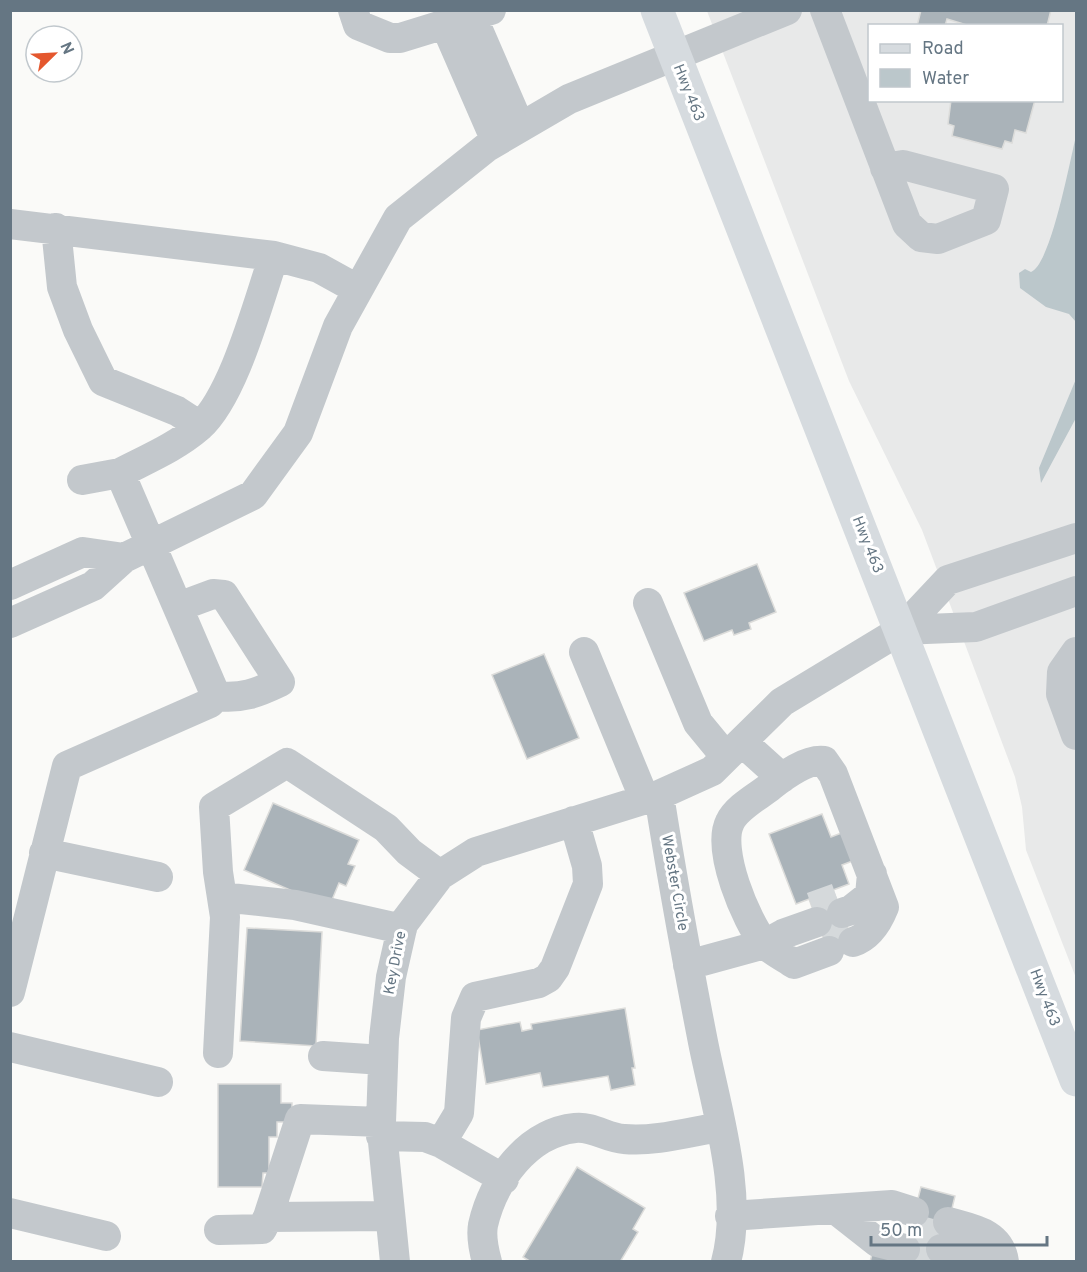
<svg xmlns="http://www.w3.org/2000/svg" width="1087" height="1272" viewBox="0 0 1087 1272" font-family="Overpass,sans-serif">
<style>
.built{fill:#e8e9e9;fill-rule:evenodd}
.water{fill:#bbc7cb}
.building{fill:#aab3b9;stroke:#dcdcda;stroke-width:1.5}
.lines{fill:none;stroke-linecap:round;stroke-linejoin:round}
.minor-tunnel{stroke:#d5d9db;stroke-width:30;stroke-dasharray:30 15;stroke-linecap:butt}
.minor{stroke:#c3c8cc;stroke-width:30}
.major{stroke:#d6dbdf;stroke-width:33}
.labels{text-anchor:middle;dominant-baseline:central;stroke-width:6;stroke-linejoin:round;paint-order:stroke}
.street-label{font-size:15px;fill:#657683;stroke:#fff}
</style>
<rect width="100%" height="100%" fill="#fafaf8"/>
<!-- built -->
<path class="built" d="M707 11H1076V978L1026 850 1022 807 1015 777 922 530 849 381ZM870 26H1062V100H870Z"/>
<!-- water -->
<path class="water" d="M1076 136V322L1069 314 1046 307 1020 288 1019 273 1025 269 1031 272C1051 264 1070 160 1076 136Z
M1076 379V418L1041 483 1039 468Z"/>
<!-- building -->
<path class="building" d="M921 10H1051L1047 26H970L947 19 945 26H917Z
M951 100H1035L1026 133 1015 130 1012 143 1005 141 1002 149 952 136 954 126 948 124Z
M757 564 776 612 749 623 751 629 734 635 732 630 704 641 684 593Z
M544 654 579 738 527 759 492 675Z
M273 803 359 840 348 864 355 866 346 886 339 883 329 907 244 870Z
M822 814 831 837 844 832 855 860 842 865 849 884 796 904 769 834Z
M833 890 856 949 831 958 809 899Z
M247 928 322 932 316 1046 240 1041Z
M625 1008 635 1068H632L635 1085 611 1090 608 1076 543 1087 540 1073 486 1084 477 1030 520 1022 522 1031 532 1029 531 1024Z
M218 1084H281V1103H292V1122H277V1137H269V1173H263L262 1187H218Z
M577 1167 645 1208 633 1229 638 1232 620 1262H531L523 1257Z
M921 1187 955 1196 939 1262 904 1253Z
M880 1247 936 1262H870L873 1250Z"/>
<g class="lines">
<!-- minor-tunnel -->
<path class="minor-tunnel" d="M812 907 837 898
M824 938 848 929
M910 1228 945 1238
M905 1249 939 1259"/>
<!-- minor -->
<path class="minor" d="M353 10 358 25 390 38H400L491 10
M825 10 907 224 921 237 938 239 986 220 994 189 903 165 885 168
M472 16 520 127
M445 24 496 141
M10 224 274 256 319 268 357 289
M56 228 62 287 78 330 103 381 177 411 200 426
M120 473C147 459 176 447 199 427 234 396 258 302 274 256
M10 585 83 552 124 558
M648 603 698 723 726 757
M178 607 213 594 224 595 280 682C257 693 242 699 216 696
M10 623 93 586 124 558 253 495 298 433 338 326 398 218 487 147 569 99 787 10
M901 630 976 627 1076 591
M584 652 645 800
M1076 652 1062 672 1061 694 1076 735
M742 742 782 778
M44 853 158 877
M222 897 295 905 402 929
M842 913 851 910 870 895 872 874
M829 951 794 964C785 957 771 951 764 943 746 921 716 849 730 822 737 807 759 796 771 786 785 775 806 759 824 761L833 774 884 907C878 922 869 937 853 942
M688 965 765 944 783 934 817 922
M10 992 67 766 210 703 216 696 120 473 82 480
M10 1047 158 1082
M218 1053 225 917 218 872 214 807 287 763 386 828 409 852 440 875
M323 1056 383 1060
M381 1122 300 1119 268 1217 390 1216
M381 1136 425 1137 441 1143 504 1179
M441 1143 459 1113 466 1018 475 997 539 983 548 978 555 968 588 884 587 866 574 821
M835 1209 877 1242 905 1249
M10 1213 106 1236
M730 1216 892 1205 914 1212
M948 1222C972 1229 1000 1232 1004 1262
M219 1230 262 1229 268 1217
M941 1249 982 1262
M395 1262 381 1122 384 1038 391 977 403 924 440 875 476 852 659 795
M487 1262C484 1251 481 1236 483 1225 493 1181 527 1133 575 1128 593 1126 607 1138 624 1139 655 1142 689 1132 720 1127
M726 1262C744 1195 716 1108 703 1042 687 960 672 878 659 795L712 771 782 702 901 630 948 580 1076 538"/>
<!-- major -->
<path class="major" d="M657 10 1076 1080"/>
</g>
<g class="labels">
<!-- street labels -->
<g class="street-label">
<text transform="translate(688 93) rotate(68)">Hwy 463</text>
<text transform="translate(867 545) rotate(68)">Hwy 463</text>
<text transform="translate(674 883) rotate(80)">Webster Circle</text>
<text transform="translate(396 963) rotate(-79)">Key Drive</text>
<text transform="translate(1044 998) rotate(69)">Hwy 463</text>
</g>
</g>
<!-- border -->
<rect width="1087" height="1272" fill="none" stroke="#657683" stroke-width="24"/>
<!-- legend -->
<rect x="868" y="24" width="195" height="78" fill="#ffffff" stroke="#c1c8cd" stroke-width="1.5"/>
<rect x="880" y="44" width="30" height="9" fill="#d6dbdf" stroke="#c1c8cd" stroke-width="1.5"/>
<text x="922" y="54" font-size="18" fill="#657683">Road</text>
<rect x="880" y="69" width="30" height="18" fill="#bbc7cb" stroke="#c1c8cd" stroke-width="1.5"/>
<text x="922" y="84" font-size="18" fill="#657683">Water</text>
<!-- north arrow -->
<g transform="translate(54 54) rotate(66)"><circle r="28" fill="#ffffff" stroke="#c1c8cd" stroke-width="1.5"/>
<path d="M0-4.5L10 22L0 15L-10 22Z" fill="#e4572e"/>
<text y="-9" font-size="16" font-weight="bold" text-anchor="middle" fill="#657683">N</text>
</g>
<!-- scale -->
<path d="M871 1236v9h176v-9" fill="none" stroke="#657683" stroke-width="3"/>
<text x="880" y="1236" font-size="18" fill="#657683" stroke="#ffffff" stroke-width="4.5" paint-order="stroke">50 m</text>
</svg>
